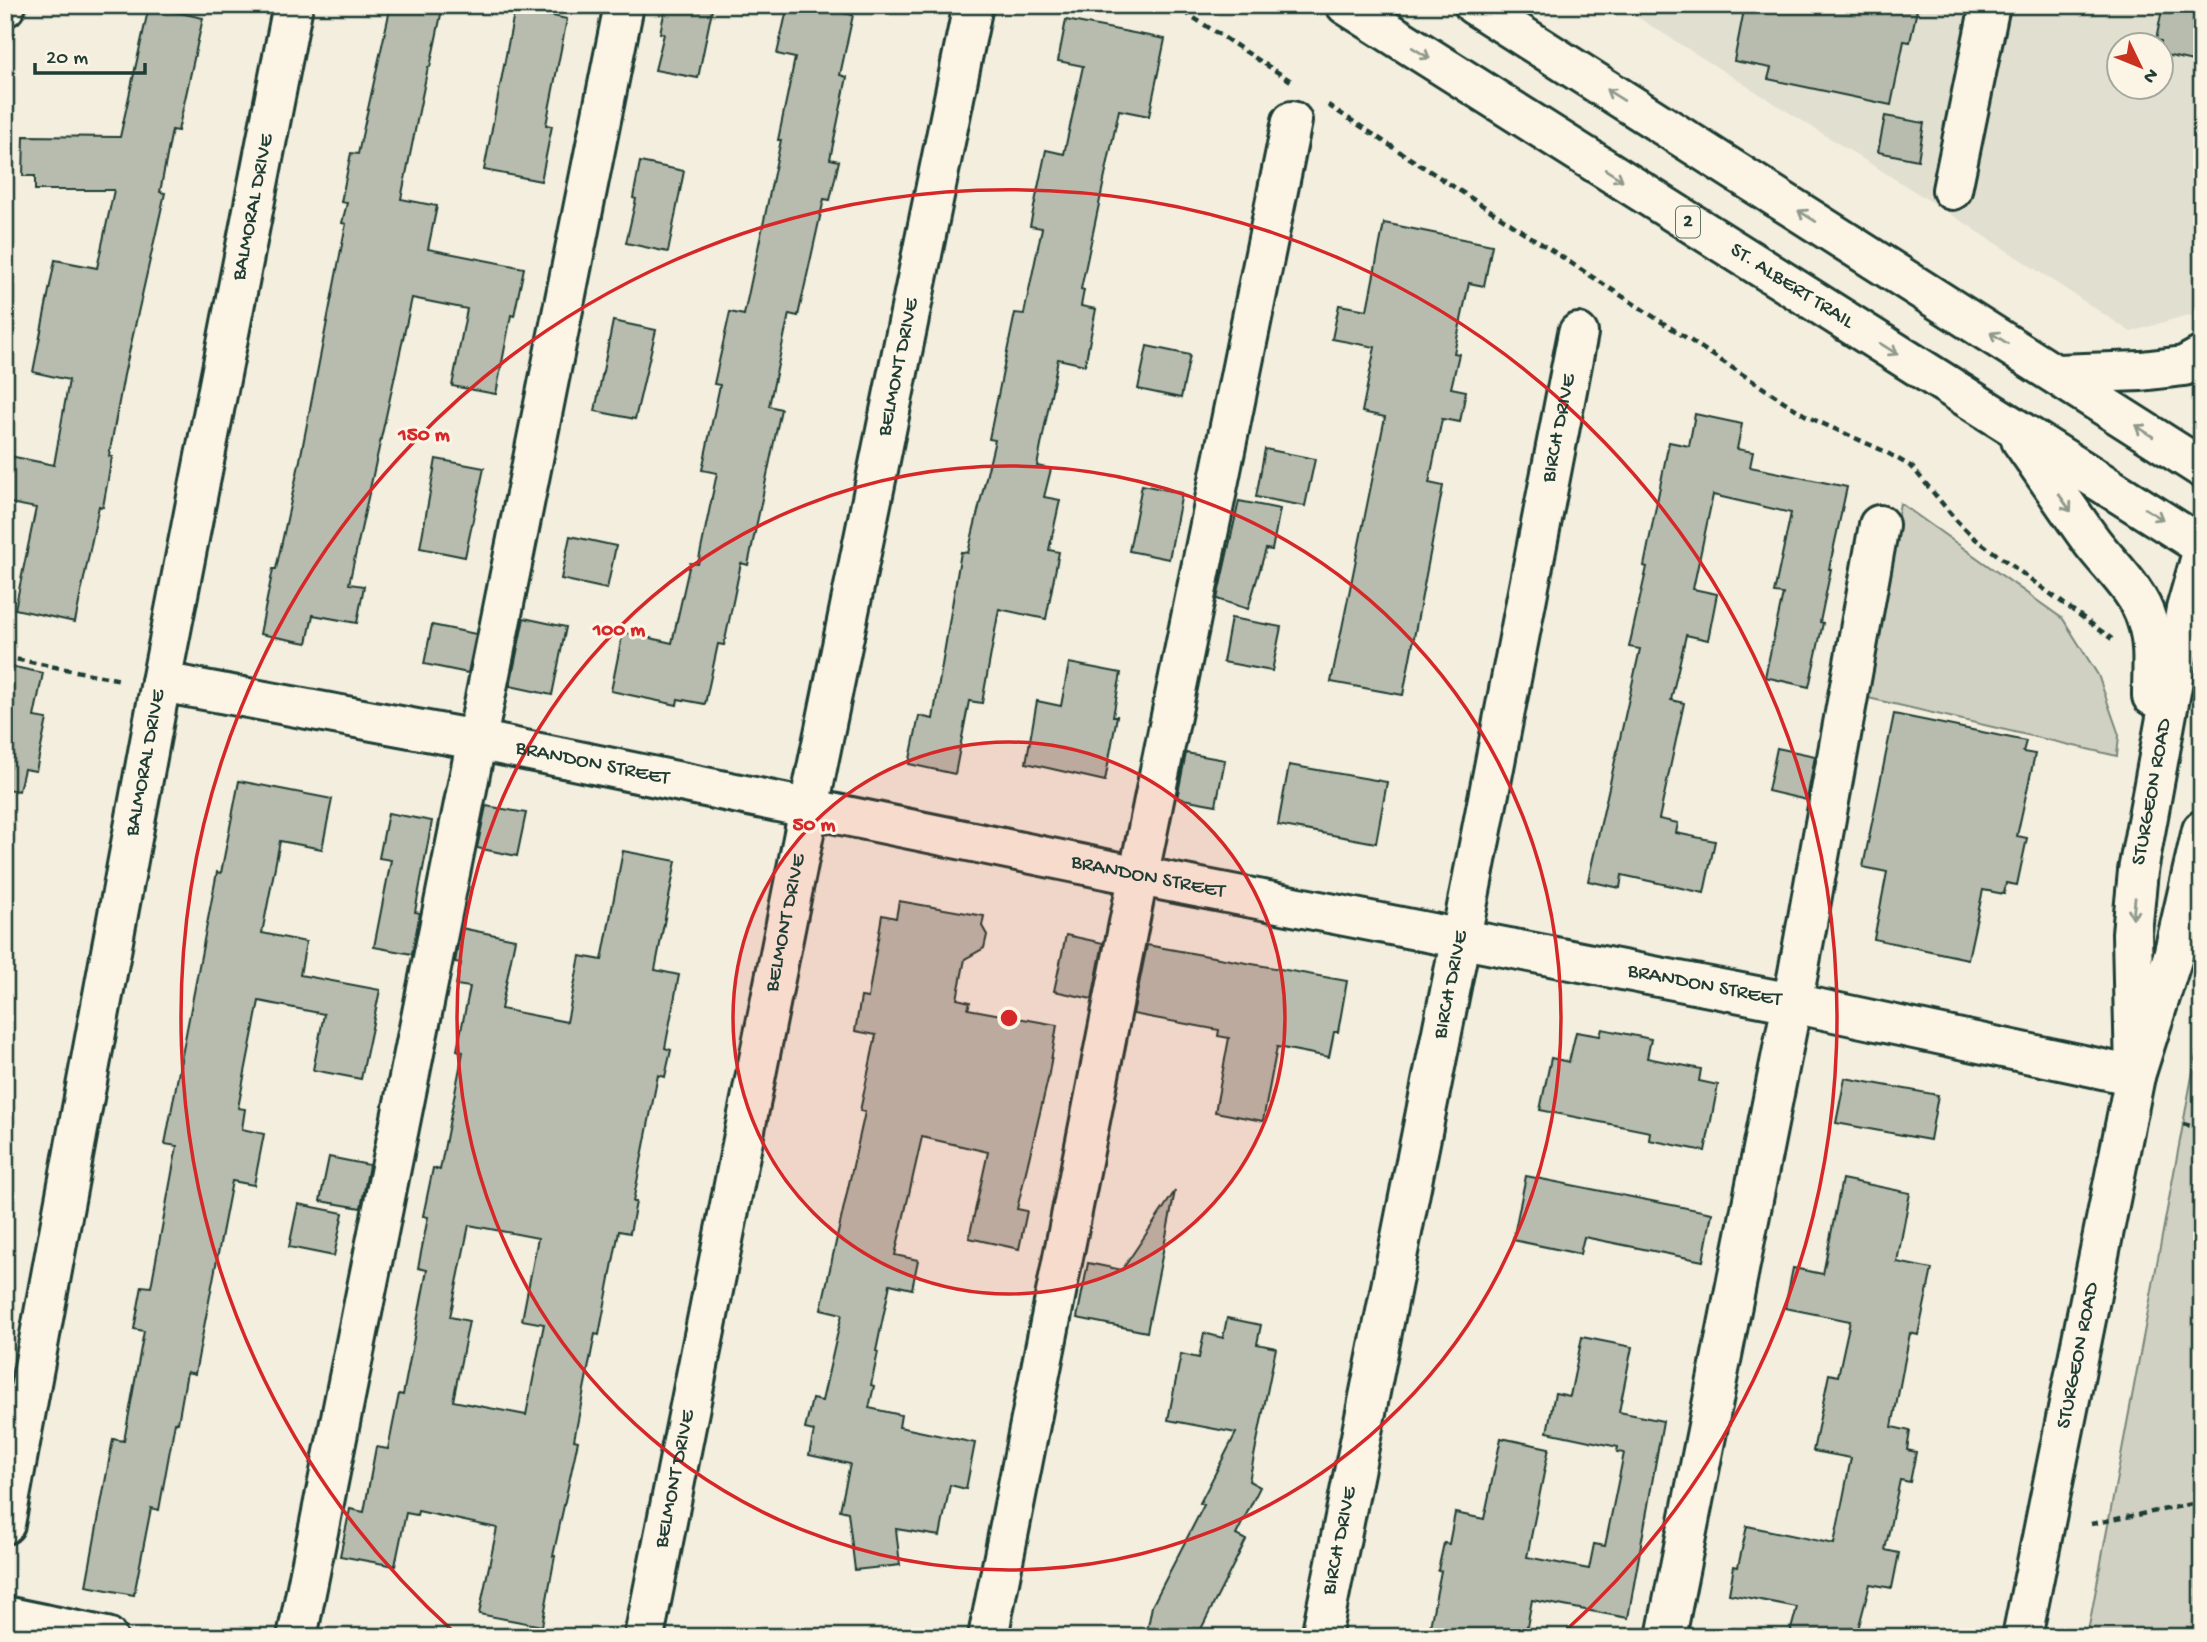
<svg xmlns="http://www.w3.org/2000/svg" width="2207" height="1642" viewBox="0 0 2207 1642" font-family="'Gochi Hand',sans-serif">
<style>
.built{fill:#e1dfd0;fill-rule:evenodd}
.green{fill:#d0d1c2;stroke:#78877b;stroke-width:2}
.building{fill:#b8bcae;stroke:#1f3d34;stroke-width:2;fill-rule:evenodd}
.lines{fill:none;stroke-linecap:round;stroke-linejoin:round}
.minor-casing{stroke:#1f3d34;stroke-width:44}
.major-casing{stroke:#1f3d34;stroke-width:44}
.path{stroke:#1f3d34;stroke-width:4.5;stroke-dasharray:7 5;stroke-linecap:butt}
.minor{stroke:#fcf5e5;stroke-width:38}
.major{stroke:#fcf5e5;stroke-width:38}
.oneway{stroke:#8e998c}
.ring{fill:none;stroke:#d62828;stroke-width:3.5}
.labels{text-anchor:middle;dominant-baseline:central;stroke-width:6;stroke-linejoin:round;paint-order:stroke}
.shield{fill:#fcf5e5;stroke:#617469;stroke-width:2}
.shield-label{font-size:19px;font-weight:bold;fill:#1f3d34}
.street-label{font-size:21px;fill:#1f3d34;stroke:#fcf5e5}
.centre{fill:#d62828;stroke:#fcf5e5;stroke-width:3.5}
.ring-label{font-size:21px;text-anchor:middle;font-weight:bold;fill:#d62828;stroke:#fcf5e5;stroke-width:6;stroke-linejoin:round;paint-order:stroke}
</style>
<rect width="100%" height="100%" fill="#f3eede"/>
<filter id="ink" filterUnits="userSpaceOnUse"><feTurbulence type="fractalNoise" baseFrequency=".0143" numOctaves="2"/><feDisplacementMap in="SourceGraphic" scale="14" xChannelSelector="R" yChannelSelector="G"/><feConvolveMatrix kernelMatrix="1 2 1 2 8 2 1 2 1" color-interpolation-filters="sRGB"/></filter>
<g filter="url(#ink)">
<!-- built -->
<path class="built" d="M1618 5H2202V318L2187 315 2131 332 1968 225ZM2120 46H2162V88H2120Z"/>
<!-- green -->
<path class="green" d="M1900 503 2063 619 2098 675 2119 735 2117 756 1864 697Z
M2202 1023V1637H2087Z"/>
<!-- building -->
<path class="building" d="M391 5H443L430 67H428L401 199 437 206 428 249 524 268 514 316 511 315 496 394 452 386 467 309 412 298 349 584 364 586 357 623 313 615 307 643 260 634 273 569H276L300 460 346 224 342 223 347 203 341 202 351 153 358 154Z
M666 5H713L698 78 655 70 664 34 660 33Z
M788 5H833L832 11 853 15 840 75 847 77 830 159 839 161 830 200 824 199 798 316 789 314 769 406 781 409 748 565 741 563 724 645 718 644 705 704 678 699 677 705 611 691 623 632 672 643 690 563 698 564 717 473 702 470 720 385 714 384 730 312 744 315 781 140H778L795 58 777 54Z
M1745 5H1918L1910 42 1904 41 1891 105 1768 79 1771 68 1734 61Z
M2163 5H2202V63L2161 54V41L2156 40Z
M149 6 203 18 178 131 172 130 160 192 165 193 124 375 109 456 112 457 103 507 99 506 75 622 15 609 36 508 5 502V455L54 465 69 380 33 372 55 260 97 268 114 190H35V176H23L24 136 120 137Z
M515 8 567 19 546 125 552 126 541 181 484 170Z
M1066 20 1165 39 1149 116 1119 110 1081 289 1084 290 1081 306 1096 309 1085 365 1058 359 1037 466 1051 469 1044 497 1060 500 1049 550 1059 552 1046 619 999 609 982 703 969 701 955 774 909 764 919 716 933 719 961 552 968 553 995 440 989 439 1015 313 1024 314 1042 228 1030 226 1046 150 1064 154 1083 66 1058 61Z
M1885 116 1924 123 1918 160 1878 152Z
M640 162 684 171 668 252 626 243 636 199 633 198Z
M1384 223 1492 245 1484 286 1469 283 1454 353 1459 354 1451 388 1466 391 1460 422 1442 419 1429 483 1443 486 1403 695 1331 682 1385 417 1362 412 1375 347 1332 339 1339 305 1367 310Z
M613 321 656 330 635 419 595 411Z
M1147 346 1190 355 1181 398 1138 389Z
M1695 414 1742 424 1737 449 1753 452 1750 467 1847 487 1829 569H1831L1820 622 1823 623 1809 687 1765 677 1783 594 1774 593 1791 513 1713 495 1693 589 1717 594 1708 640 1686 635 1671 700 1684 703 1659 819 1678 823 1676 833 1715 841 1704 893 1622 875 1620 888 1588 881 1640 649 1629 647 1647 567 1644 566 1669 442 1689 446Z
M1265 449 1315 459 1305 506 1256 497Z
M436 459 484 468 465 557 420 548Z
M1142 485 1182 493 1169 559 1129 551Z
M1239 501 1280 509 1272 550 1266 549 1248 609 1217 599Z
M570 536 616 546 607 589 561 579Z
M524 618 566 627 552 695 510 686Z
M1231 618 1281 627 1272 671 1223 662Z
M432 625 476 634 468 673 424 664Z
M1069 663 1121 673 1113 716H1117L1105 781 1026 763 1037 701 1061 706Z
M5 665 43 673 34 717 47 719 36 771 24 769 19 791 5 789Z
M1894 714 2026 741 2023 752 2035 754 2017 836 2027 838 2017 885 2006 883 2004 894 1983 890 1968 959 1874 939 1887 872 1863 867Z
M1777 748 1815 756 1807 800 1768 791Z
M1186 753 1225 760 1216 805 1177 798Z
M1289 765 1387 782 1376 843 1278 825Z
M239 781 332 799 322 849 280 841 262 933 306 942 300 975 380 990 361 1079 313 1070 324 1014 259 1001 238 1108 245 1109 242 1129 264 1134 254 1185 232 1181 195 1374 187 1372 178 1423 175 1422 159 1510 151 1508 134 1595 86 1586 113 1439 124 1441 144 1331 134 1329 142 1286 151 1287 177 1146 165 1144 217 872 221 873Z
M486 806 526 813 517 856 477 848Z
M388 813 432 821 415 912 420 913 412 954 374 947 391 860 379 858Z
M623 851 676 861 655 970 679 975 665 1048 671 1050 665 1077 658 1075 633 1202H636L630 1233 619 1231 599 1335 595 1334 574 1440 578 1441 553 1556H555L542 1626 479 1614 497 1528 418 1511 417 1515 406 1513 395 1566 340 1556 350 1509 364 1512 376 1447 388 1449 399 1394 403 1395 427 1270 418 1268 428 1217 423 1216 433 1168 440 1170 463 1052 457 1050 470 987 456 985 461 963 455 962 461 928 515 939 501 1009 567 1022 580 956 602 960ZM469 1225 538 1238 522 1320 544 1324 526 1415 453 1401 469 1321 450 1317Z
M899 901 984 916 982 926 987 935 984 948 965 959 957 999 970 1002 968 1009 1057 1025 1048 1079 1017 1209 1027 1211 1019 1249 969 1238 988 1152 922 1137 895 1255 918 1260 912 1289 890 1284 876 1351 878 1352 871 1385 874 1386 869 1408 901 1415 899 1427 975 1443 966 1489 950 1485 940 1536 896 1529 900 1565 855 1570 848 1512 840 1510 850 1464 809 1455 814 1431 805 1429 812 1399 822 1401 842 1314 821 1309 865 1112 860 1111 876 1035 855 1031 861 997 868 998 882 915 896 918Z
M1066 935 1103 943 1092 999 1054 991Z
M1147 945 1347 981 1338 1032H1334L1329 1057 1277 1047 1263 1121 1215 1112 1229 1038 1218 1036 1219 1030 1133 1014Z
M1602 1029 1651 1039 1647 1058 1701 1069 1699 1081 1718 1085 1705 1151 1649 1140 1650 1132 1540 1110 1551 1058 1569 1062 1576 1032 1600 1036Z
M1845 1078 1938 1095 1930 1140 1836 1123Z
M329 1157 369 1165 361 1208 320 1201Z
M1526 1176 1712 1213 1703 1261 1584 1237 1580 1254 1513 1240Z
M1842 1179 1910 1193 1897 1262 1932 1269 1918 1335 1910 1333 1892 1427 1910 1431 1907 1450 1916 1452 1910 1482 1900 1480 1885 1550 1899 1553 1892 1588 1870 1584 1856 1637H1789L1797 1607 1729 1594 1734 1566 1738 1567 1747 1526 1834 1544 1851 1458 1813 1451 1829 1374 1838 1376 1850 1321 1785 1308 1793 1268 1823 1274Z
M1175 1191 1147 1332 1077 1318 1088 1263 1122 1270Z
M298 1204 343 1213 334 1256 289 1247Z
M1227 1318 1261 1325 1257 1344 1276 1348 1249 1481 1260 1487 1236 1535 1246 1540 1197 1637H1146L1152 1606 1204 1505 1200 1503 1236 1433 1168 1420 1181 1354 1199 1358 1204 1333 1223 1338Z
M1582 1337 1632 1347 1619 1412 1663 1421 1628 1618 1532 1600 1525 1637H1428L1441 1571 1438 1570 1444 1543 1449 1544 1455 1513 1484 1519 1501 1438 1549 1448 1527 1557 1589 1569 1594 1544 1605 1546 1624 1453 1617 1452 1618 1447 1547 1432 1555 1393 1570 1396Z"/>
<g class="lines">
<defs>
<g id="minor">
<path d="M1952 190 1990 5"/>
<path id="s1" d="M161 682 476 740 1139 876 1792 1003 2135 1076 2173 956 2202 830"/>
<path id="s2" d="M5 1524 161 682 293 5"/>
<path d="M5 1616 107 1637"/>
<path d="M297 1637 624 5"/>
<path id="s3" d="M644 1637 815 778 973 5"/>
<path d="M988 1637 1133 903 1292 121"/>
<path id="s4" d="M1321 1637 1467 907 1578 333"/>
<path d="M1666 1637 1798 973 1879 525"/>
</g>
<g id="major">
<path id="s5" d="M1346 5 2202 546"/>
<path d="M1474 5 2202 468"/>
<path d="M5 7 6 5"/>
<path d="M2057 374 2141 371 2184 366 2202 356"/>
<path d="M2021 440C2045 474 2068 509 2092 542 2111 567 2138 590 2147 621 2155 645 2152 672 2152 696"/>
<path id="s6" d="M2022 1637 2135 1076 2132 933 2138 871 2186 609 2202 553"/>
</g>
</defs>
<!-- minor casing -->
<use href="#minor" class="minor-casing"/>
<!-- major casing -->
<use href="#major" class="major-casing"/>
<!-- path -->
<path class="path" d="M1174 5 1294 83
M1328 105 1808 417 1884 451 1912 467 1956 520 1973 537 2112 639
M5 657 121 680
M2183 1124 2202 1129
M2091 1524 2202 1502"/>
<!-- minor -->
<use href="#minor" class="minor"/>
<!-- major -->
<use href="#major" class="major"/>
</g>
<!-- one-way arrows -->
<defs><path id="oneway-shaft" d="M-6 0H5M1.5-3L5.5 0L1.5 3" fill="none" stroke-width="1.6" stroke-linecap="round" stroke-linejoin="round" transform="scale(1.75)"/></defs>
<g class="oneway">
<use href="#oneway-shaft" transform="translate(1421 53) rotate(32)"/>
<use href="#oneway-shaft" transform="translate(1615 95) rotate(-148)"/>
<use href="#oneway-shaft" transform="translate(1614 175) rotate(32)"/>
<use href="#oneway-shaft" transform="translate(1807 216) rotate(-148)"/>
<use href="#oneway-shaft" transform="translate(1999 338) rotate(-148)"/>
<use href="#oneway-shaft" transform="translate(1889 349) rotate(32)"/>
<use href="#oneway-shaft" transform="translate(2144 431) rotate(-147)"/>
<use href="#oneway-shaft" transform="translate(2065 503) rotate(55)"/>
<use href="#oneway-shaft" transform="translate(2154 514) rotate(32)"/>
<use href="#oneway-shaft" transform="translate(2134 908) rotate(96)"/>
</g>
</g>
<!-- distance rings -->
<circle cx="1009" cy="1018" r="276" fill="#d62828" fill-opacity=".12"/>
<g class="ring">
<circle cx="1009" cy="1018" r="276"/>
<circle cx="1009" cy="1018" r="552"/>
<path d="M455 1633A828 828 0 1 1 1563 1633"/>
</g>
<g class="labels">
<!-- shield labels -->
<rect class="shield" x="1676" y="206.5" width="24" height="31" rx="5"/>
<g class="shield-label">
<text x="1688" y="222">2</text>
</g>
<!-- street labels -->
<g class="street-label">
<text stroke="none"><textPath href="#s2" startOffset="1340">BALMORAL DRIVE</textPath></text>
<text stroke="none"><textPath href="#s5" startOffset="527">ST. ALBERT TRAIL</textPath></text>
<text stroke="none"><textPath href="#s3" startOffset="1295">BELMONT DRIVE</textPath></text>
<text stroke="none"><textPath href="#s4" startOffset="1232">BIRCH DRIVE</textPath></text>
<text stroke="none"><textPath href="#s2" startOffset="774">BALMORAL DRIVE</textPath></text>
<text stroke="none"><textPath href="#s1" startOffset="439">BRANDON STREET</textPath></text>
<text stroke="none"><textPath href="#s6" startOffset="858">STURGEON ROAD</textPath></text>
<text stroke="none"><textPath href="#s1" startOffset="1006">BRANDON STREET</textPath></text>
<text stroke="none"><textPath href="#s3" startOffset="728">BELMONT DRIVE</textPath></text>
<text stroke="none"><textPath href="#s4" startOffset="665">BIRCH DRIVE</textPath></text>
<text stroke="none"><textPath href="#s1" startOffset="1573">BRANDON STREET</textPath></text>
<text stroke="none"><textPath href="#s6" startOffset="287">STURGEON ROAD</textPath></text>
<text stroke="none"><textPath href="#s3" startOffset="161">BELMONT DRIVE</textPath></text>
<text stroke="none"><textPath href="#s4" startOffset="98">BIRCH DRIVE</textPath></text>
</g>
</g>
<circle cx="1009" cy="1018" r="10" class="centre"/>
<g class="ring-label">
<text x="424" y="440">150 m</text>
<text x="619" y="635">100 m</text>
<text x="814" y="830">50 m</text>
</g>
<!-- margin -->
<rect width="2207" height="1642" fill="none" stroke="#fcf5e5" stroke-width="28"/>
<rect x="14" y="14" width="2179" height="1614" fill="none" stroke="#1f3d34" stroke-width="2.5" filter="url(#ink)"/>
<!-- north arrow -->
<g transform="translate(2140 66) rotate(133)"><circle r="33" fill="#fcf5e5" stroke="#a4ab9e" stroke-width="2"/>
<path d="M0-5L12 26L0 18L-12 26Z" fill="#c8321e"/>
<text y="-10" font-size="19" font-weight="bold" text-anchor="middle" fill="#1f3d34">N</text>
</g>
<!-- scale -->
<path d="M35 63v10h110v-10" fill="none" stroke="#1f3d34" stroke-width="3.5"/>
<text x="46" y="63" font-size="21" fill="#1f3d34" stroke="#fcf5e5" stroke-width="5" paint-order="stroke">20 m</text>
</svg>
